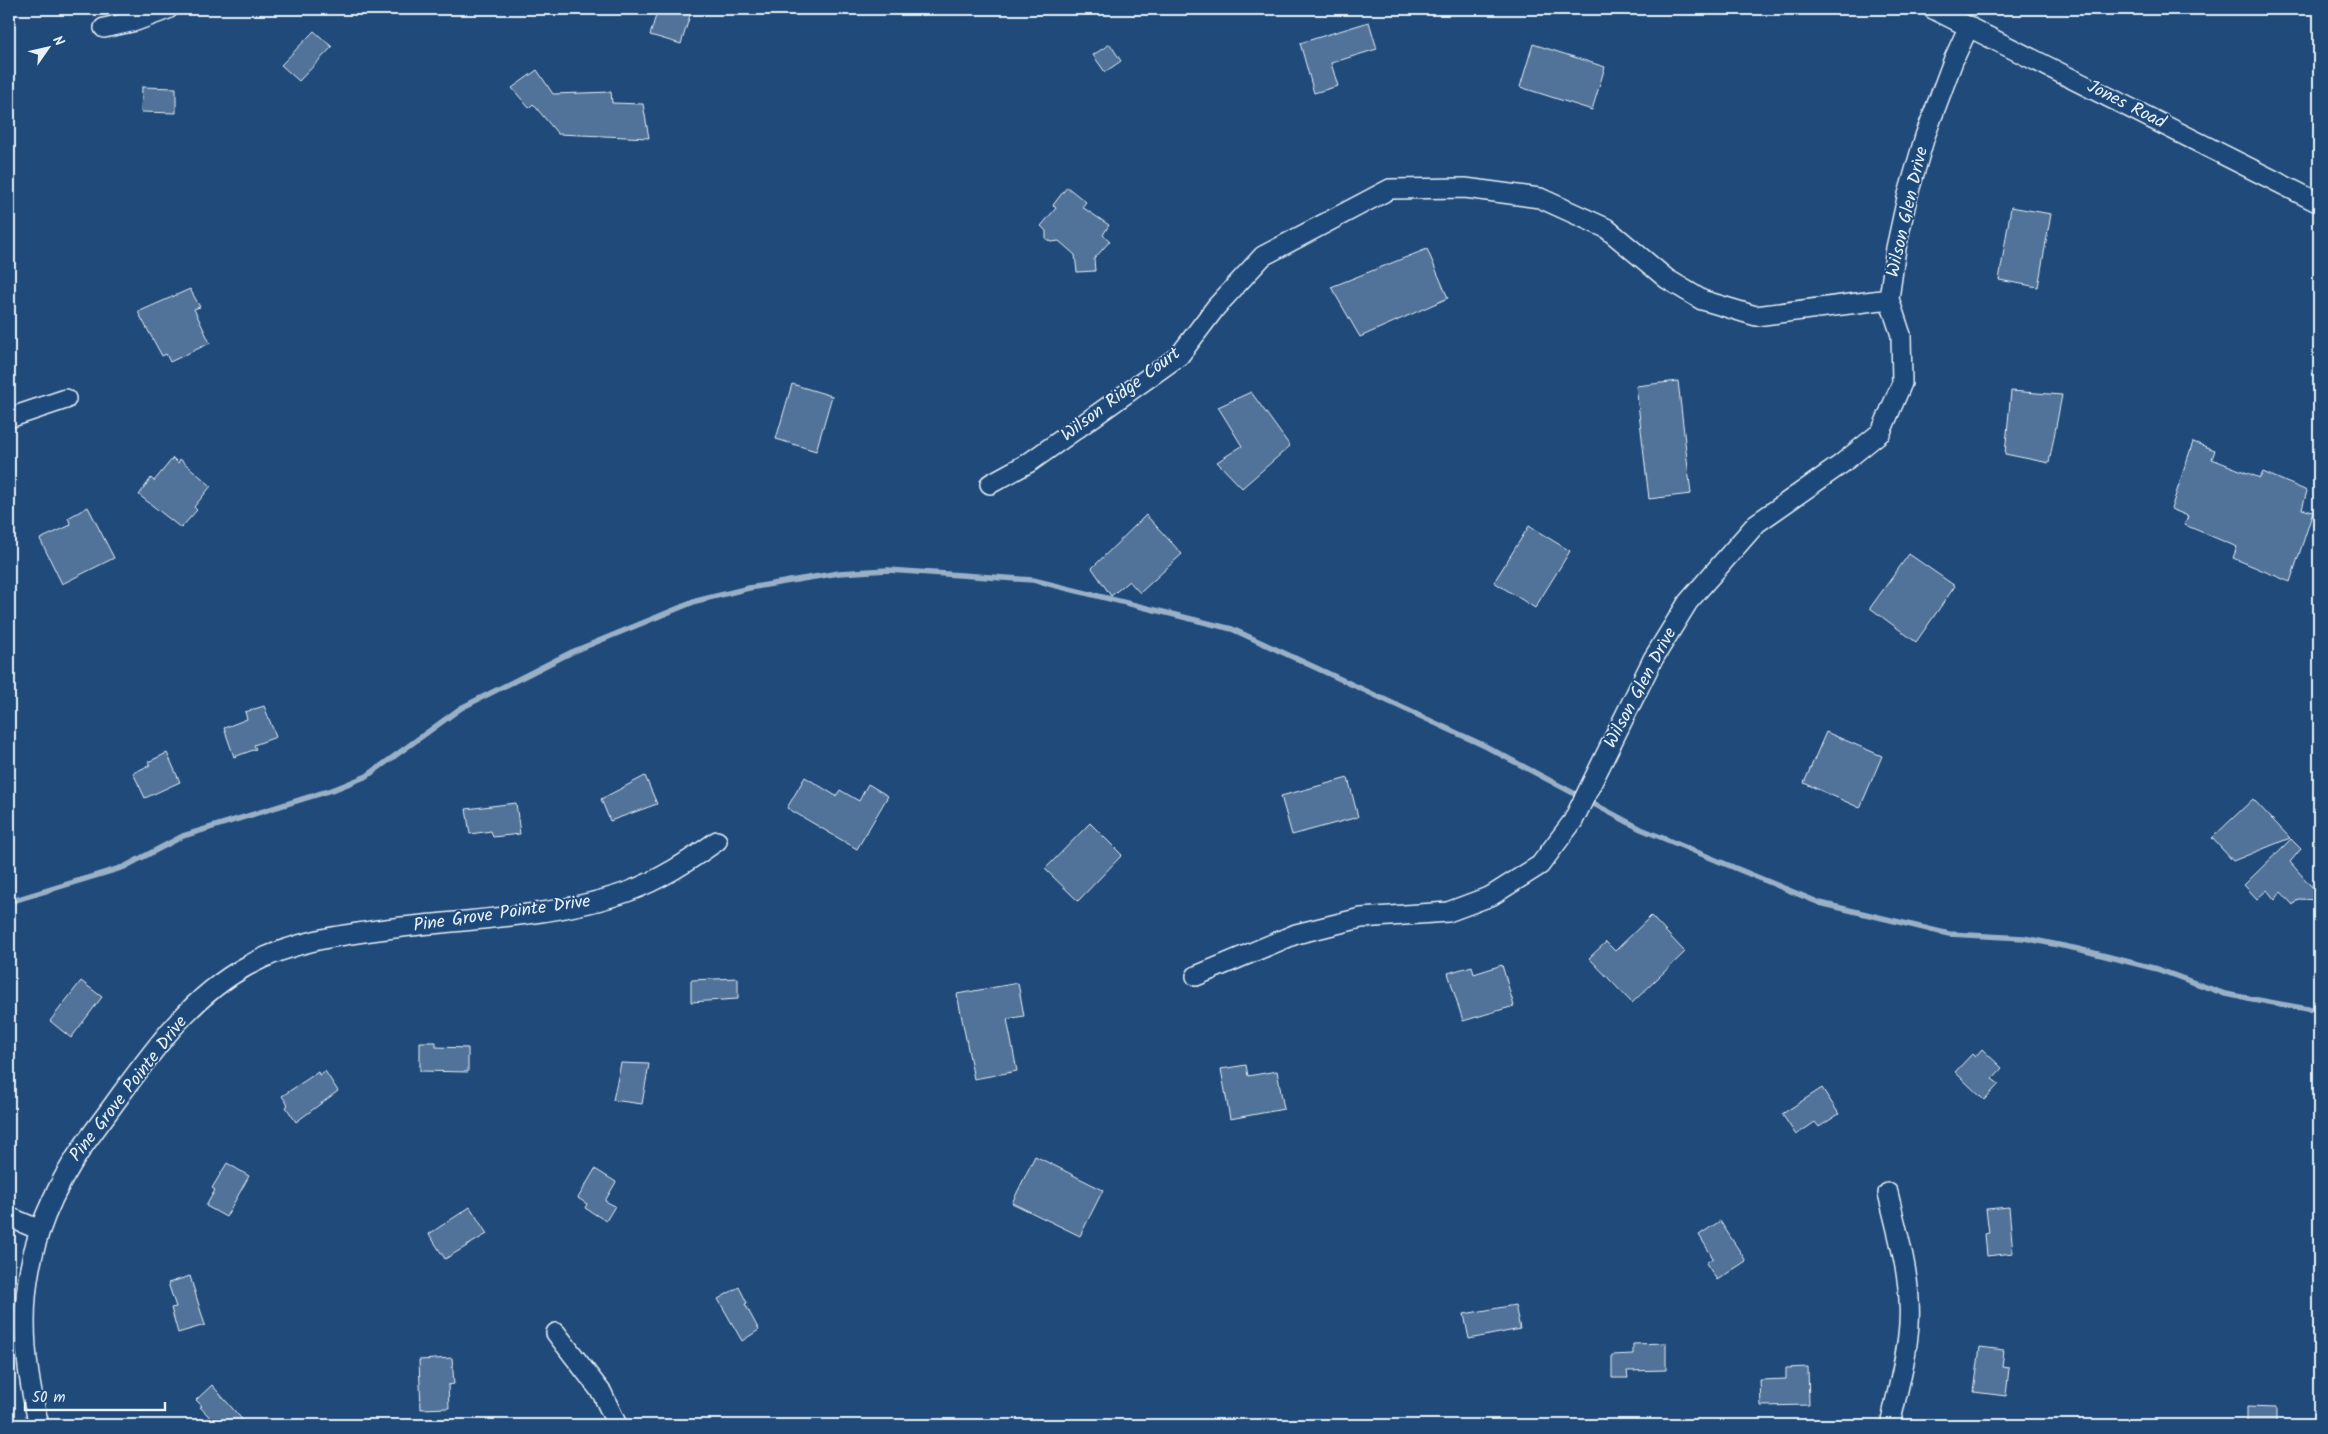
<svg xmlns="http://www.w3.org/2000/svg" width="2328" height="1434" viewBox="0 0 2328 1434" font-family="Kalam,sans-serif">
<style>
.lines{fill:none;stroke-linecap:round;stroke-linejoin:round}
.stream{stroke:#9ab0c7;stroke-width:5.5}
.building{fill:#517399;stroke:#e8f1f8}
.minor-casing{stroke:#e8f1f8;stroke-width:22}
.minor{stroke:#1f4a7a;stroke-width:19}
.labels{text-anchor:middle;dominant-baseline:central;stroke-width:4;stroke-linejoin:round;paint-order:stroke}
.street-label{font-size:18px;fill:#e8f1f8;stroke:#1f4a7a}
</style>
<rect width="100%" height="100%" fill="#1f4a7a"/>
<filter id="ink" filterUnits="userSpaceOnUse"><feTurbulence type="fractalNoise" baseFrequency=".02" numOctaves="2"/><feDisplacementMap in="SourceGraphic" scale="10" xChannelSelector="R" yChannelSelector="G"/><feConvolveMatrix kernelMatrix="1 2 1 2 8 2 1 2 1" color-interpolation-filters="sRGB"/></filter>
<g filter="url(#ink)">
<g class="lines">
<!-- stream -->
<path class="stream" d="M9 902 124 867 183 836 335 789 367 776 461 708 572 652 696 601 749 588 802 579 839 573 888 570 1033 580 1232 629 1485 746 1641 829 1820 903 1949 934 2024 938 2078 949 2157 969 2225 994 2319 1011"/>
</g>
<!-- building -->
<path class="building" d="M658 9H692L681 44 650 35Z
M1369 22 1377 49 1331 63 1338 86 1314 93 1300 43Z
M314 31 332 47 299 81 281 65Z
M1110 44 1121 61 1105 72 1093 55Z
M1533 44 1605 67 1592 110 1520 87Z
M537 70 553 94 611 92 612 103 643 104 649 138 558 134 533 104 529 108 512 88Z
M142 87 176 88V113L141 112Z
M1067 187 1086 202 1082 207 1109 225 1103 235 1110 241 1094 259 1095 271 1077 272 1075 255 1059 241 1052 242 1046 239V231L1041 226 1056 208 1053 205Z
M2011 207 2051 214 2038 287 1999 280Z
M1427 249 1448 298 1360 337 1331 287Z
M190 289 200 307 194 309 210 343 170 362 166 354 162 356 138 312Z
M1678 381 1691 494 1649 499 1636 386Z
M792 384 832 396 816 451 776 439Z
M2011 391 2062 395 2049 463 2005 454Z
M1251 392 1290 446 1242 488 1217 462 1242 446 1218 407Z
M2193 442 2215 450 2212 459 2260 478 2263 472 2307 491 2302 509 2313 512 2290 582 2233 558 2237 547 2185 525 2188 516 2171 509Z
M173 458 178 463 180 459 211 486 194 507 197 510 181 528 139 495 151 478 154 481Z
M88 507 114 558 62 584 40 539 71 525 68 518Z
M1146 515 1182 554 1140 593 1129 581 1111 596 1092 568Z
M1529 526 1570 551 1535 608 1494 582Z
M1909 554 1955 586 1916 642 1870 608Z
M264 706 276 737 254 745 256 749 234 757 224 728 247 719 245 712Z
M1826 732 1882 756 1860 808 1804 783Z
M167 753 180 782 145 798 133 773 150 765 148 762Z
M645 776 657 804 610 821 601 799Z
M805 777 836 796 840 790 859 801 868 784 888 796 857 849 787 808Z
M1348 778 1358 817 1292 835 1281 796Z
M2253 799 2290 838 2233 861 2212 838Z
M516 803 520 834 493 837 491 831 470 834 466 809Z
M1090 823 1122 855 1078 901 1045 869Z
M2291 839 2301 849 2290 862 2311 886 2319 887V900L2298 899 2293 905 2281 892 2275 900 2267 890 2257 899 2244 885Z
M1651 916 1685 952 1632 1003 1589 958 1606 942 1615 951Z
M1502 965 1514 1006 1463 1021 1448 973 1472 966 1474 974Z
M738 978V999L691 1002V980Z
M81 981 102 997 71 1038 50 1021Z
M1018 983 1024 1016 1007 1019 1017 1071 974 1079 957 994Z
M420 1042H436V1047L468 1048V1072L420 1071Z
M1982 1049 2002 1068 1992 1079 1999 1084 1984 1100 1955 1072 1972 1054 1975 1057Z
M621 1063 649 1064 642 1104 613 1100Z
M1246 1065 1248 1076 1277 1071 1284 1109 1230 1119 1221 1069Z
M325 1071 338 1091 296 1122 286 1107 288 1105 282 1096 318 1072 319 1075Z
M1822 1088 1839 1114 1819 1127 1815 1122 1796 1135 1782 1114Z
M1035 1156 1103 1190 1080 1236 1012 1203Z
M227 1163 249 1176 226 1217 206 1206 215 1190 212 1188Z
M595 1169 616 1182 605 1201 615 1206 606 1221 585 1208 587 1204 578 1198Z
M470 1207 487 1234 445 1259 429 1234Z
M2009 1207 2013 1253 1987 1256 1985 1234 1989 1233 1986 1209Z
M1720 1221 1746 1261 1717 1280 1706 1263 1713 1258 1699 1235Z
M190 1276 205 1325 178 1333 171 1308 176 1307 168 1283Z
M739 1287 747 1303 745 1304 759 1330 742 1341 718 1299Z
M1515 1305 1520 1329 1469 1339 1464 1314Z
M1666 1343V1370L1627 1371 1628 1378H1612V1355L1633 1354V1344Z
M1980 1347 2004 1350 2002 1367 2009 1368 2006 1396 1974 1392Z
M452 1358 454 1384 448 1385 449 1408 421 1409 419 1360Z
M1808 1367 1809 1405 1761 1406 1760 1380 1786 1379V1368Z
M212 1385 247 1425H217L200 1407 202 1406 196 1400Z
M2247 1407 2276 1408V1425H2247Z"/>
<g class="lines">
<defs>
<path id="minor" d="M1933 9 2319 203
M104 28 136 21 168 9
M9 418 66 399
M990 484 1030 462 1179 356 1216 307 1263 256 1390 189 1465 188 1540 198 1606 228 1667 279 1702 300 1756 316 1889 299
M1196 976 1296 934 1361 918 1448 912 1491 896 1540 865 1573 821 1653 659 1688 602 1757 523 1840 465 1881 432 1902 383 1901 335 1889 299 1896 248 1907 198 1925 136 1953 61 1969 26
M1888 1193C1898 1236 1912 1280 1909 1324 1907 1358 1897 1392 1890 1425
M9 1217 40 1230
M556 1333 602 1393 617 1425
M39 1425C10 1310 24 1223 97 1127 140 1070 182 1001 247 966 296 939 348 934 402 927 475 919 559 916 627 892 660 880 689 861 717 841"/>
</defs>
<!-- minor casing -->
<use href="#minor" class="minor-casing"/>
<!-- minor -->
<use href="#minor" class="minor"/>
</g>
</g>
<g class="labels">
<!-- street labels -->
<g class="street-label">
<text transform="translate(2126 105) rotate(27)">Jones Road</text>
<text transform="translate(1908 212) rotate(-77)">Wilson Glen Drive</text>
<text transform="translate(1121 395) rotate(-37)">Wilson Ridge Court</text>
<text transform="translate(1641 688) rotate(-62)">Wilson Glen Drive</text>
<text transform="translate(502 914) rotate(-8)">Pine Grove Pointe Drive</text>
<text transform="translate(129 1089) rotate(-52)">Pine Grove Pointe Drive</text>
</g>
</g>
<!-- margin -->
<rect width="2328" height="1434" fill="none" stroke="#1f4a7a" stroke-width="30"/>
<rect x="15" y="15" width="2298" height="1404" fill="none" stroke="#e8f1f8" stroke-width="2" filter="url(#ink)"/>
<!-- north arrow -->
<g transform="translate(48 48) rotate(56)" stroke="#1f4a7a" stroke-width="4" paint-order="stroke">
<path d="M0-4L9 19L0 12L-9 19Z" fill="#e8f1f8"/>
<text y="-8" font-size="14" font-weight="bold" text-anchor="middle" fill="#e8f1f8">N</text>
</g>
<!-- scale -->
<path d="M25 1402v8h140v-8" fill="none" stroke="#e8f1f8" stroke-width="2.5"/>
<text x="32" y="1402" font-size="15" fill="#e8f1f8" stroke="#1f4a7a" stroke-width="4" paint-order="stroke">50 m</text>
</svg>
